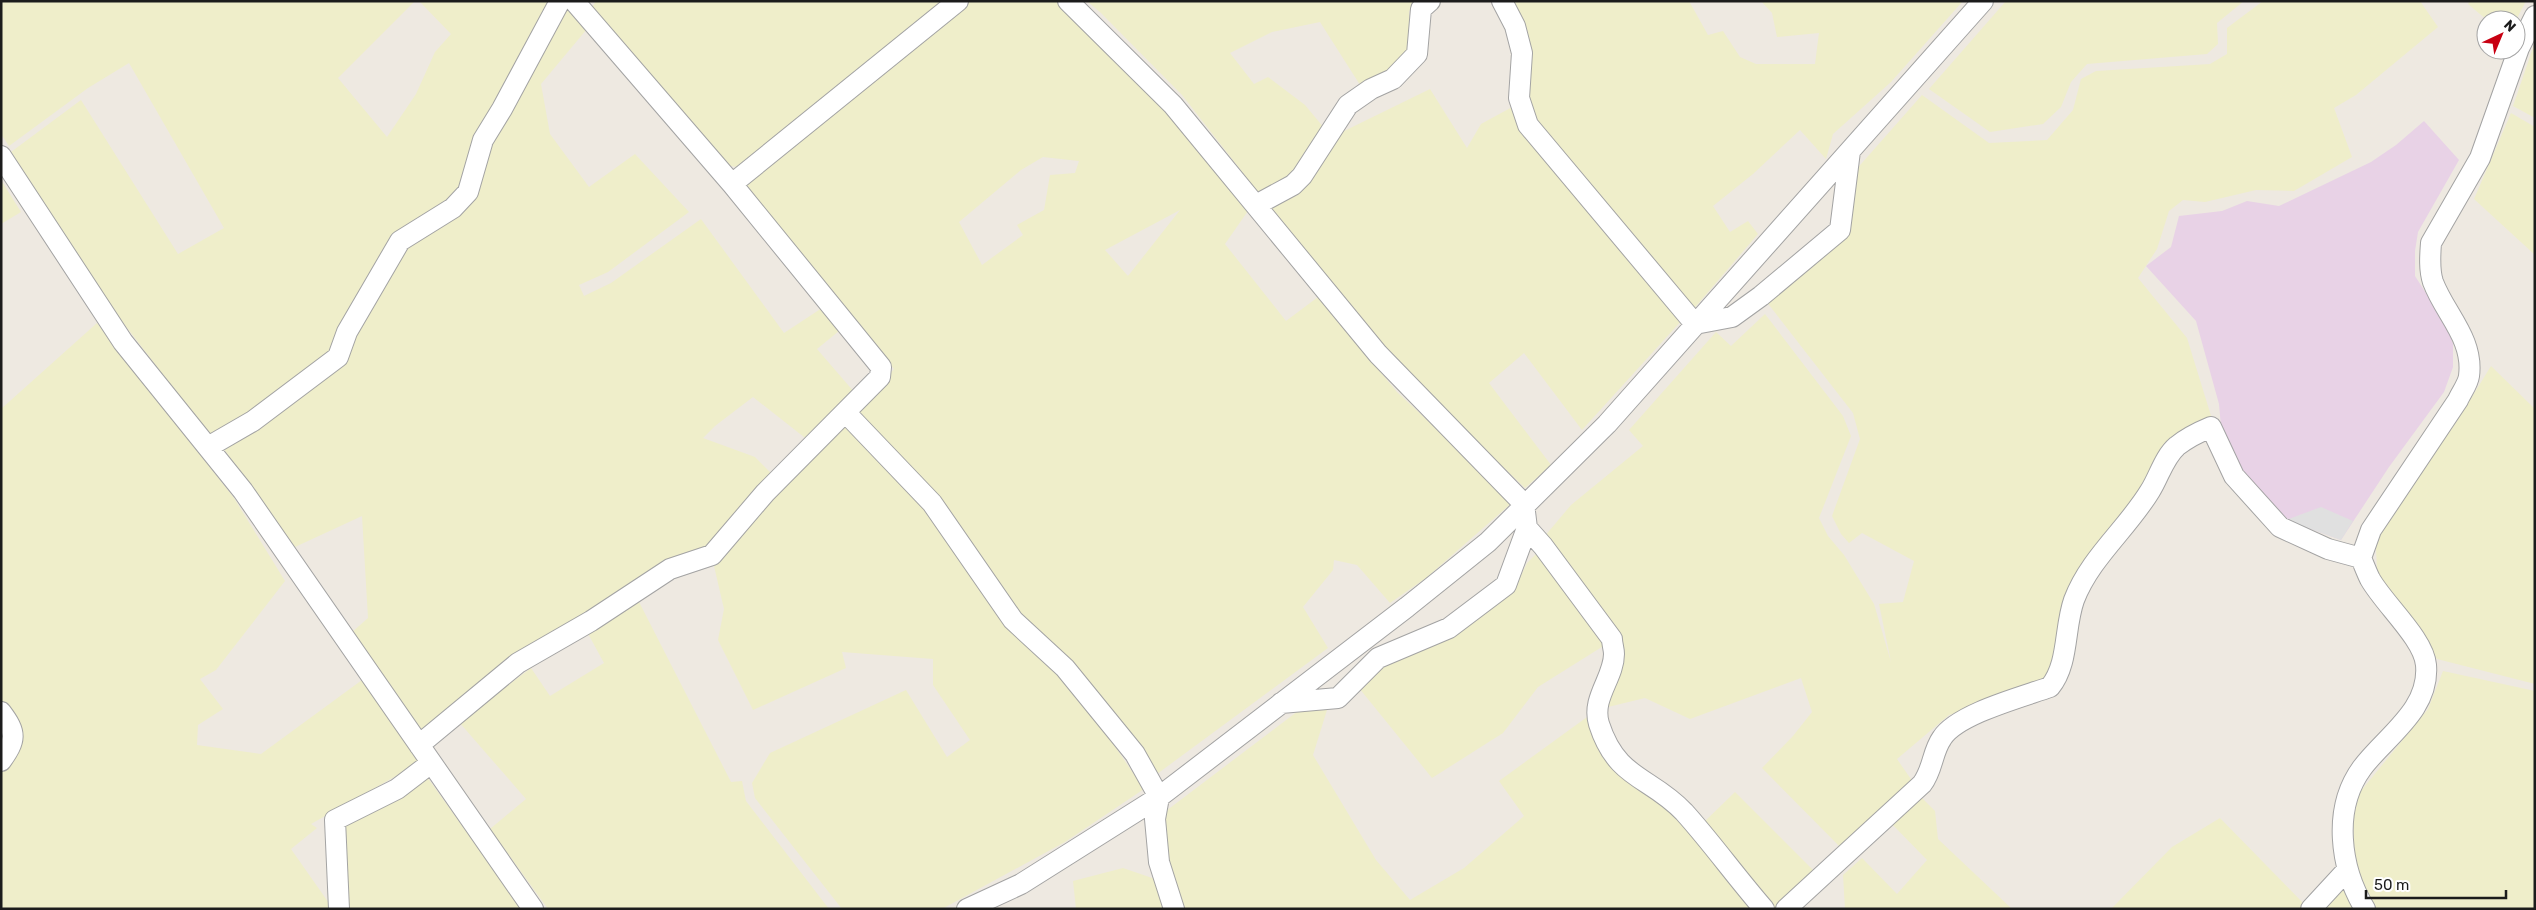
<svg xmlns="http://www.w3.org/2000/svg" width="2536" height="910" viewBox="0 0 2536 910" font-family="Rubik,sans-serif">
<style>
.industrial{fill:#e8d2e6}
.farmland{fill:#efeeca;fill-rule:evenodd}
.parking{fill:#e0e0e0}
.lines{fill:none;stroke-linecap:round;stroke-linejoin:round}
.minor-casing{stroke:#a3a3a3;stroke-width:22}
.minor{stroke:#fff;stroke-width:20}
</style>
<rect width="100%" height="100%" fill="#eee9e1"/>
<!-- industrial -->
<path class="industrial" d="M2424 121 2459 160 2418 232 2415 251V276L2447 326 2453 344V367L2444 392 2389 467 2341 540 2286 520 2245 474 2222 438 2219 404 2196 321 2146 266 2171 247 2179 216 2222 211 2247 201 2279 206 2371 162 2396 145Z"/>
<!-- farmland -->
<path class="farmland" d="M1 1H415L338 78 387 137 416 94 435 52 451 34 419 1H553L457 193 391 240 335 351 213 440 108 303 11 152 81 100 178 254 224 228 129 63 88 88 9 146 1 134Z
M564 1 587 29 541 84 550 134 589 187 635 154 689 212 608 272 579 285 584 296 611 283 701 219 784 333 822 308 839 331 817 349 855 393 809 441 753 397 715 426 703 438 755 457 773 475 711 550 420 732 351 633 368 618 362 516 295 547 223 448 353 333 404 245 457 212 487 143Z
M596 1H947L738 167 724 165 591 9Z
M969 1H1060L1169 110 1250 208 1225 244 1286 321 1318 297 1397 392 1514 501 1426 578 1390 603 1357 565 1334 560 1333 570 1303 607 1328 648 1157 774 1018 618 856 411 894 369 742 184ZM1043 157 1079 161 1075 173 1050 175 1044 210 1017 225 1023 235 982 265 959 222 1021 170ZM1180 210 1128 276 1105 250Z
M1087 1H1424L1409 11 1411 52 1390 76 1362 88 1320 22 1272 32 1230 53 1254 84 1268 77 1305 105 1325 129 1299 173 1261 196 1182 95 1101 13Z
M1514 1H1689L1708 35 1723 31 1740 57 1756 64H1815L1819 33 1777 37 1772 13 1761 1H1963L1891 82 1833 134 1826 159 1800 130 1753 174 1713 206 1730 232 1748 221 1758 234 1691 312 1545 136 1528 99V32Z
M2006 1H2244L2217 23 2218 44 2207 54 2087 64 2071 82 2061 107 2043 124 1990 132 1929 89Z
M2263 1H2420L2438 27 2356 95 2334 108 2352 157 2294 191 2256 190 2205 202 2183 200 2169 211 2157 249 2138 278 2187 338 2212 419 2147 487 2076 579 2052 674 2044 685 1949 715 1897 759 1915 785 1844 851 1762 768 1793 736 1812 712 1801 678 1690 719 1645 698 1608 707 1622 649 1544 537 1571 505 1643 446 1629 430 1716 332 1731 346 1765 314 1843 416 1851 436 1819 518 1828 536 1844 555 1874 604 1891 662 1879 604 1903 602 1914 561 1862 533 1849 543 1841 534 1832 516 1860 439 1853 413 1766 301 1846 231 1854 172 1922 95 1989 143 2047 140 2073 110 2081 79 2096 71 2210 64 2227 54V28Z
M2470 1H2526L2516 20H2487L2468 4Z
M2535 42V118L2513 106Z
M1430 89 1467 148 1481 124 1514 106 1683 319 1582 430 1524 353 1489 383 1551 465 1525 488 1410 378 1268 206 1336 135Z
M2511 113 2535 127V255L2474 199Z
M1 180 21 212 1 224Z
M97 323 234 498 285 581 216 670 200 679 223 709 198 725 197 745 261 754 362 680 419 763 311 824 317 828 291 849 331 906 330 909H1V770L23 737 1 706V409Z
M2491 366 2535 409V684L2437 659 2386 588 2377 570 2376 548 2380 530 2457 421Z
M848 423 916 498 1058 672 1114 745 1144 789 1065 842 942 909H842L755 798 752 783 770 753 906 690 947 757 970 740 933 685V659L842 652 846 668 753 710 718 640 724 609 714 566 786 483Z
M1537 553 1605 645 1538 687 1503 733 1432 778 1359 688 1385 664 1454 637 1515 588 1527 563Z
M637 598 731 782 742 781 746 801 829 909H548L490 829 526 799 459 722 531 668 550 696 604 663 586 630Z
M2443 671 2535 691V909H2376L2355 865 2353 818 2360 792 2428 709Z
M1327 710 1313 755 1376 860 1410 900 1464 868 1524 816 1499 781 1594 712 1603 753 1675 812 1751 909H1181L1169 866 1162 814 1298 711Z
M427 777 522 909H343V821Z
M1735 792 1816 873 1779 909H1773L1702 824Z
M1918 794 1935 811 1938 839 2012 909H1845L1843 875 1862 858 1897 894 1927 860 1890 822Z
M2220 818 2307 907 2305 909H2111L2172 847Z
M1123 868 1158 880 1167 909H1076L1073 881Z
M2341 884 2355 909H2317Z"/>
<!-- parking -->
<path class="parking" d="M2321 507 2353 521 2341 540 2286 520Z"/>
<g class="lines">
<defs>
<path id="minor" d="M1068 1 1173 105 1378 354 1524 504 1527 528 1506 585 1449 628 1378 658 1338 698 1281 703
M1502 1 1515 26 1522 53 1519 98 1528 125 1695 324 1732 317 1761 296 1840 230 1850 151
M1 156 123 342 243 491 533 909
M732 184 958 1
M1256 205 1293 185 1302 176 1348 105 1371 89 1393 79 1417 54 1421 9 1430 1
M846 413 932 503 1013 620 1065 668 1135 754 1159 797 1155 819 1159 862 1174 909
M208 447 253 421 338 357 347 332 400 241 453 208 468 192 483 140 502 109 560 1
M1527 528 1543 546 1612 639C1612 644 1614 649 1614 654 1614 678 1591 698 1599 724 1617 780 1650 776 1684 812 1712 843 1736 877 1764 909
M1 712C17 733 16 740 1 761
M419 745 518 663 591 621 670 569 712 555 765 493 880 377 881 367 732 184 574 1
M339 909 335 820 397 789 431 763
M967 909 1021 884 1159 797 1407 607 1488 542 1607 424 1983 1
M1786 909 1922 784C1933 770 1932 752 1942 738 1957 714 2022 697 2050 687 2069 664 2064 628 2074 600 2090 558 2127 529 2150 491 2159 477 2164 457 2177 446 2187 438 2199 432 2211 427L2234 476 2280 527 2328 549 2361 558
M2311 909 2347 870
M2365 909C2340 868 2332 809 2362 768 2386 736 2430 710 2426 665 2424 639 2384 604 2370 579 2367 573 2364 565 2361 558L2371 530 2458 400C2461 393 2468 384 2469 376 2474 339 2445 314 2433 282 2429 270 2430 256 2431 243L2480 158 2519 48 2535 16"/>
</defs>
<!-- minor casing -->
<use href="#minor" class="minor-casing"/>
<!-- minor -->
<use href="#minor" class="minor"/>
</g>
<!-- border -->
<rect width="2536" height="910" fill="none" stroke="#1c1c1c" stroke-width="5"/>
<!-- north arrow -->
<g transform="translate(2501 35) rotate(44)"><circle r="24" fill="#ffffff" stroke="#a4a4a4"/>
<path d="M0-4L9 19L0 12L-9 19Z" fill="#c80012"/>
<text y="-8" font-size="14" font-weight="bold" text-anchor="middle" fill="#1c1c1c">N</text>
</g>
<!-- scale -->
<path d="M2366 890v8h140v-8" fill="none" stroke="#1c1c1c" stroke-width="2.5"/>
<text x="2374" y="890" font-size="15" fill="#1c1c1c" stroke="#ffffff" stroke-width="4" paint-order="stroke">50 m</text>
</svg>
